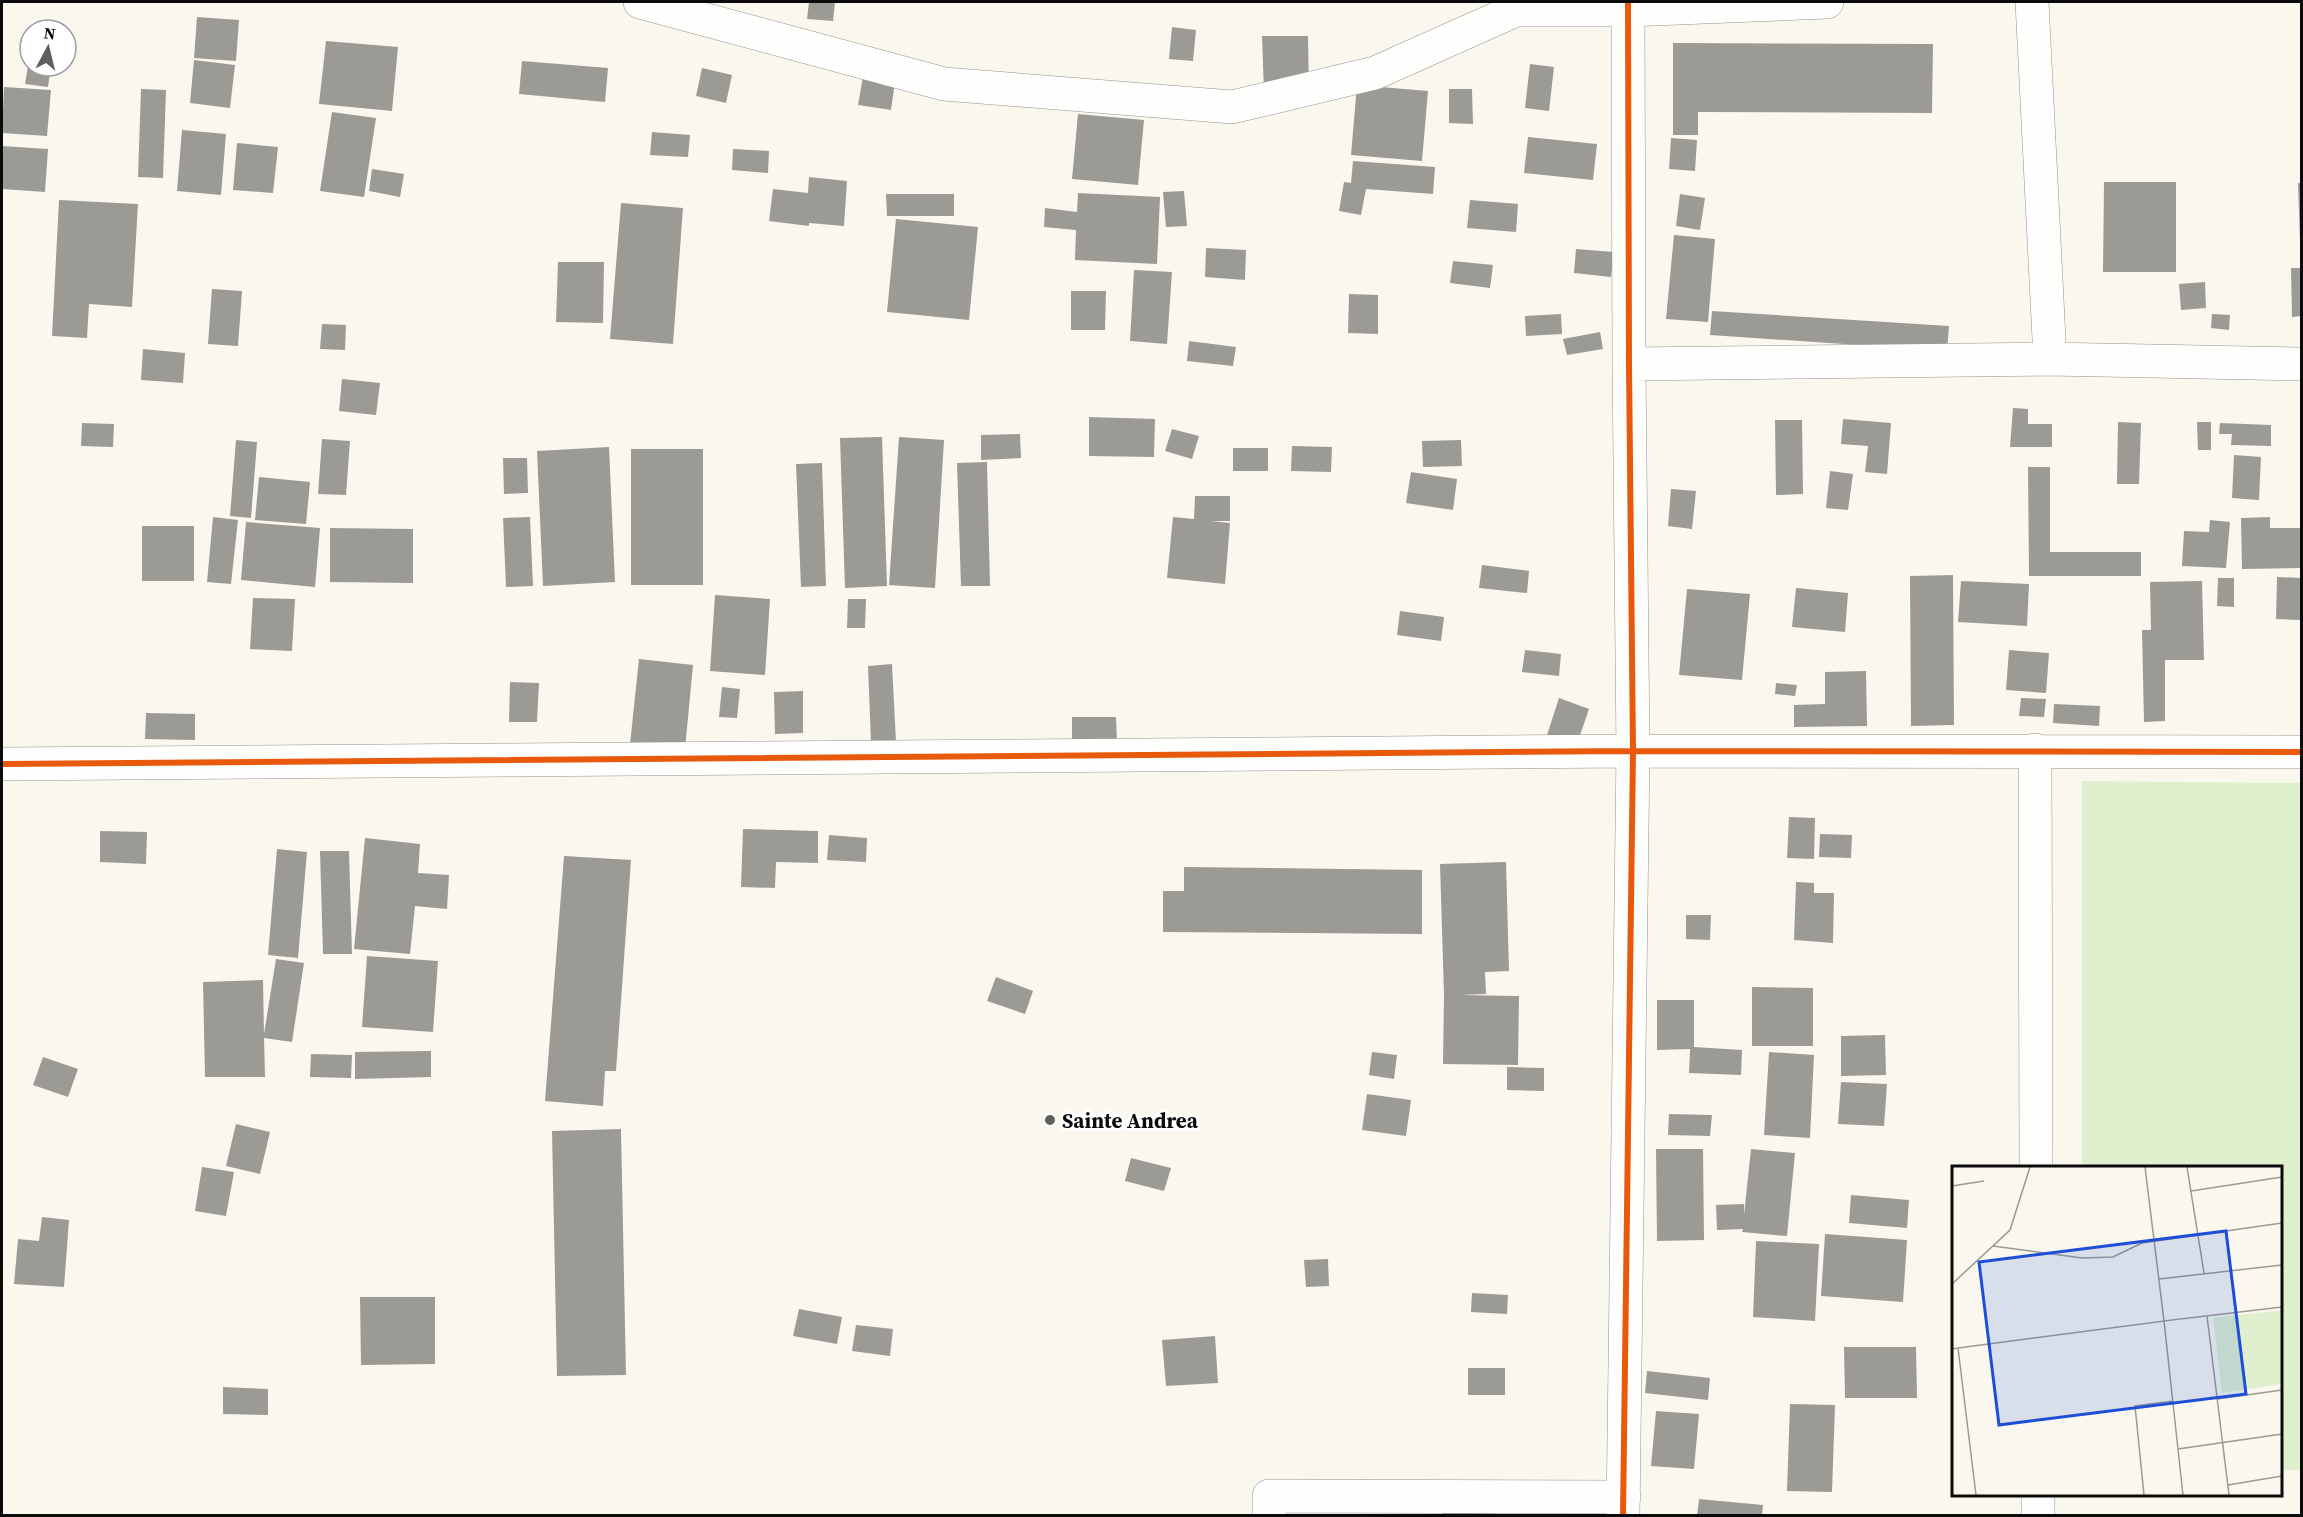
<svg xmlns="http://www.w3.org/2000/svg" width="2303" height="1517" viewBox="0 0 2303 1517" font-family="'Source Serif 4',serif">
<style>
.green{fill:#e0f0ce}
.building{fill:#9c9a94}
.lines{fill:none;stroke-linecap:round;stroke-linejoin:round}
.minor-casing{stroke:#93928d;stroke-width:34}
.minor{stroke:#fefefc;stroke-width:33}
.cycleway-casing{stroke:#fff;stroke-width:10}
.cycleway{stroke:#e8590c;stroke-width:6}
.poi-dot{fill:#5f5e5a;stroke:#fff;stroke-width:2}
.labels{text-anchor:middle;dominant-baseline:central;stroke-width:6;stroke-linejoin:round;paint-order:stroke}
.poi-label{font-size:21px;font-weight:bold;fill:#0b0b0b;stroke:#fff;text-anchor:start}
.inset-road{fill:none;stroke:#9a9993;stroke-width:1.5}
.view{fill:#1d4ed8;fill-opacity:0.15;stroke:#1d4ed8;stroke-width:3}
.inset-edge{fill:none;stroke:#0b0b0b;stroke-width:3}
</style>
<rect width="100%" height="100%" fill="#faf8ee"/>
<!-- green -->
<path class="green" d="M2082 781 2301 783V1470H2281L2280 1168 2082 1167Z"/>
<!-- building -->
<path class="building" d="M809 2H835L833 21 807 19Z
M197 17 239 20 236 61 194 58Z
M1172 27 1196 30 1193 61 1169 59Z
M1262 36H1308L1309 92H1264Z
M326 41 398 47 392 111 319 104Z
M1673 43 1933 44 1932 113 1698 112V135H1673Z
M194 60 235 65 230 108 190 103Z
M522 61 608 68 605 102 519 94Z
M1530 64 1554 67 1549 111 1525 108Z
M28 66H51L48 87 25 84Z
M702 68 732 75 726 103 696 96Z
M863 77 895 82 891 110 858 105Z
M1357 85 1428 91 1422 161 1351 155Z
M4 87 51 90 47 136 2 133Z
M141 89 166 90 163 178 138 177Z
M1449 89H1472L1473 124 1449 123Z
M332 112 376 118 364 197 320 191Z
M1078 114 1144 120 1138 185 1072 179Z
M182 130 226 134 221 195 177 191Z
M652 132 690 135 688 157 650 155Z
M1528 137 1597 144 1593 180 1524 173Z
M1671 138 1697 140 1695 171 1669 169Z
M237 143 278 147 273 193 233 190Z
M2 146 48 149 45 192 2 189Z
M733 149 769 151 768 173 732 170Z
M1353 161 1435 167 1433 194 1366 189 1361 215 1339 211 1344 182 1351 183Z
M372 169 404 174 400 197 369 191Z
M809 177 847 181 844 226 809 223V226L769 221 773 189 808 193Z
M2104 182H2176V272H2103Z
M2298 183H2302V241H2300Z
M1184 191 1187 226 1166 227 1163 192Z
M1078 193 1160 197 1157 264 1075 260 1076 230 1044 227 1045 208 1077 212Z
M886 194H954V216H887Z
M1680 194 1705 198 1700 230 1676 226Z
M59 200 138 204 132 307 89 304 87 338 52 336Z
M1470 200 1518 204 1516 232 1467 228Z
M621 203 683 208 673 344 610 339Z
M896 219 978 227 969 320 887 312Z
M1674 235 1715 239 1708 322 1666 319Z
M1206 248 1246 250 1245 280 1205 277Z
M1576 249 1614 252 1611 277 1574 273Z
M1453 261 1493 265 1490 288 1450 283Z
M558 262H604L603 323 556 322Z
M2291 268H2302V316L2292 317Z
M1134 270 1172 272 1167 344 1130 341Z
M2205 282 2206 308 2181 310 2179 284Z
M212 289 242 291 238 346 208 344Z
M1071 291H1106L1105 330H1071Z
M1349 294 1378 295V334L1348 333Z
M1712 311 1949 326 1947 351 1710 335Z
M1561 314 1562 334 1526 336 1525 316Z
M2212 314 2230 315 2229 330 2211 328Z
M322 324 346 325 345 350 320 349Z
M1600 332 1603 349 1567 355 1563 339Z
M1189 341 1236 347 1233 366 1187 361Z
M143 349 185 353 183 383 141 380Z
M342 379 380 383 376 415 339 411Z
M2013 408 2028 409V424H2052V447H2010Z
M1089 417 1155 419 1154 457 1089 456Z
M1843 419 1891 423 1887 474 1865 472 1868 446 1841 444Z
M1775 420H1802L1803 494 1776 495Z
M2118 422 2141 423 2139 484H2117Z
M2197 422H2211V450H2198Z
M82 423 114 424 113 447 81 446Z
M2220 423 2271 425V446L2231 445 2232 434H2219Z
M1172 429 1199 436 1192 459 1165 451Z
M1020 434 1021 458 981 460V435Z
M882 437 887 586 845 588 840 438Z
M899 437 944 440 935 588 889 585Z
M322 439 350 441 346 495 318 494Z
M236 440 257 442 251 518 230 516Z
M1461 440 1462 466 1423 467 1422 441Z
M1292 446 1332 447 1331 472 1291 471Z
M609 447 615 582 543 586 537 451Z
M1233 448H1268V471H1233Z
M631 449H703V585H631Z
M2234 455 2261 457 2259 500 2232 498Z
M503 458H527L528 493 504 494Z
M987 462 990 586H961L957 463Z
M822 463 826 586 801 587 796 464Z
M2028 467H2050V552H2141V576H2029Z
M1830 471 1853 474 1848 510 1826 508Z
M1411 472 1457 479 1453 510 1406 503Z
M259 477 310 482 306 524 255 520Z
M1671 489 1696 491 1692 529 1668 526Z
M1195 496H1230V521H1211L1230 523 1225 584 1167 578 1173 517 1194 519Z
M213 517 238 520 231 584 207 582Z
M530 517 533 586 506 587 503 518Z
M2270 517V528H2302V568L2242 569 2241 518Z
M2210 520 2230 522 2226 568 2182 566 2184 531 2209 532Z
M246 522 320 528 315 587 241 580Z
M142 526H194V581H142Z
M330 528 413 529V583L330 582Z
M1482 565 1529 571 1527 593 1479 588Z
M1953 575 1954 725 1911 726 1910 576Z
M2277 577 2302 578V620L2276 619Z
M2218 578H2234V607L2217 606Z
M1961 581 2029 584 2027 626 1958 622Z
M2202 581 2204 660H2165V721L2144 722 2142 630H2151L2150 582Z
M1796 588 1848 593 1845 632 1792 627Z
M1687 589 1750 594 1742 680 1679 675Z
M715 595 770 599 765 675 710 671Z
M253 598 295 599 292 651 250 649Z
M848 599H866L865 628H847Z
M1400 611 1444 617 1441 641 1397 635Z
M1525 650 1561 654 1559 676 1522 672Z
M2009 650 2049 653 2046 693 2006 690Z
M639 659 693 665 685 749 630 744Z
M892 664 896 742 871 743 868 666Z
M1866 671 1867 726 1794 727V705L1825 704V672Z
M510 682 539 683 537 722H509Z
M1776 683 1797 685 1795 696 1775 694Z
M722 687 740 689 737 718 719 717Z
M803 691V733L775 734 774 692Z
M1559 698 1589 709 1577 744 1547 735Z
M2021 698 2046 699 2044 717 2019 716Z
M2054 704 2100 706 2099 726 2053 723Z
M146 713 195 714V740L145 739Z
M1072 717H1116L1117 742H1072Z
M1789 817 1815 818 1814 859 1787 858Z
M743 829 818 831V863L776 862 775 888 741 887Z
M100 831 147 832 146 864 100 862Z
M1820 834 1852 835 1851 858 1819 857Z
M829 835 867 838 866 862 827 860Z
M365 838 420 844 418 873 449 875 447 909 415 906 410 954 354 949Z
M277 849 307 852 298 958 268 955Z
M320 851H349L352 954H323Z
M564 856 631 860 616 1071H605L603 1106 545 1101Z
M1506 862 1509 971 1485 972 1486 994 1460 995 1519 996 1518 1065 1443 1064 1444 995 1440 864Z
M1184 867 1422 870V934L1163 932V891H1184Z
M1796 882 1814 883V893H1834L1833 943 1794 940Z
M1686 915H1711L1710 940 1686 939Z
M367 956 438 961 433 1032 362 1027Z
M276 959 304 963 292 1042 264 1038 265 1077H205L203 982 263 980 264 1034Z
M996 977 1033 991 1025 1014 987 1001Z
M1752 987 1813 988V1046H1752Z
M1657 1000H1694V1047L1742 1050 1741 1075 1689 1073 1690 1049 1657 1050Z
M1885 1035 1886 1075 1841 1076V1036Z
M431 1051V1077L355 1079V1052Z
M1372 1052 1397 1055 1394 1079 1369 1075Z
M1769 1052 1814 1055 1810 1138 1764 1135Z
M311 1054 352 1055 351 1078 310 1077Z
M43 1057 78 1069 68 1097 33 1085Z
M1507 1067 1544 1068V1091L1507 1090Z
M1841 1082 1887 1084 1884 1126 1838 1124Z
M1367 1094 1411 1100 1406 1136 1362 1130Z
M1669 1114 1712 1115 1710 1136 1668 1135Z
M236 1124 270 1132 260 1174 226 1166Z
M621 1129 626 1375 557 1376 552 1131Z
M1656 1149H1703L1704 1240 1657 1241Z
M1751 1149 1795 1153 1787 1236 1742 1232 1743 1229 1717 1230 1716 1205 1744 1204V1215Z
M1131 1158 1171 1168 1164 1191 1125 1181Z
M202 1167 234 1172 226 1216 195 1211Z
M1851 1195 1909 1200 1907 1228 1849 1223Z
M42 1217 69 1220 64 1287 14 1284 18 1239 39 1241Z
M1825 1234 1907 1240 1903 1302 1821 1296Z
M1756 1241 1819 1244 1815 1321 1753 1317Z
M1328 1259 1329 1286 1306 1287 1304 1260Z
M1472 1293 1508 1295 1507 1314 1471 1312Z
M360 1297H435V1364L361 1365Z
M799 1309 842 1317 837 1344 793 1336Z
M856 1325 893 1329 890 1356 852 1351Z
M1215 1336 1218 1383 1166 1386 1162 1340Z
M1844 1347H1916L1917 1398H1845Z
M1468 1368H1505V1395H1468Z
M1647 1371 1710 1378 1708 1400 1645 1393Z
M223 1387 268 1389V1415L223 1414Z
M1790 1404 1835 1405 1832 1492 1787 1491Z
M1656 1411 1699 1414 1694 1469 1651 1466Z
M1699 1499 1763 1505 1762 1516H1697Z
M1443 1508 1496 1513 1495 1516H1442Z"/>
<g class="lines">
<defs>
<path id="minor" d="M640 2 944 84 1232 107 1375 73 1516 10H1628L1827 2
M1628 2 1629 364 1633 751 2302 752
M2032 2 2050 359
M1629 364 2050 359 2302 364
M2035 750 2036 1168
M2 764 1633 751 1623 1516
M2038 1494V1516
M1269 1516V1496L1624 1497"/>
</defs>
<!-- minor casing -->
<use href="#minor" class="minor-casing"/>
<!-- minor -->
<use href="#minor" class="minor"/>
<defs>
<path id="cycleway" d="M1628 2 1629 364 1633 751 2302 752
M2 764 1633 751 1623 1516"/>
</defs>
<!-- cycleway casing -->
<use href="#cycleway" class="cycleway-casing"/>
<!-- cycleway -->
<use href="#cycleway" class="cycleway"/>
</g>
<!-- markers -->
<circle class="poi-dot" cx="1050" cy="1120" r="6"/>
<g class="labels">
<!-- poi labels -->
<g class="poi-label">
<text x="1062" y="1120">Sainte Andrea</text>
</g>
</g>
<!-- overview -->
<g transform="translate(1952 1166)">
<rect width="330" height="330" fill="#faf8ee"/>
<path d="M330 144V218L270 227 261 152Z" fill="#e0f0ce"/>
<path class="inset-road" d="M193 1 212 155 330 141M235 1 252 107M0 20 32 15M239 25 330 11M41 80 130 92 161 91 190 77 330 57M207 113 330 99M0 118 58 64 78 1M255 150 277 329M6 182 212 155 231 329M0 183 6 182 24 329M266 233 330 224M226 283 330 268M276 319 330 310M192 329 183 240 221 235"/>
<path class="view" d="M274 65 294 228 47 259 27 96Z"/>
<rect width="330" height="330" class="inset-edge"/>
</g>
<!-- border -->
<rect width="2303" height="1517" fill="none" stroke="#0b0b0b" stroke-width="6"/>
<!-- north arrow -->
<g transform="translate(48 48) rotate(7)"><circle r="28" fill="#ffffff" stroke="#9d9d9d" stroke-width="1.5"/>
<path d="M0-4.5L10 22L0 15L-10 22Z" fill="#5f5e5a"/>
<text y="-9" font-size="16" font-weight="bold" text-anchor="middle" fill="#0b0b0b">N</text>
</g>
</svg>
